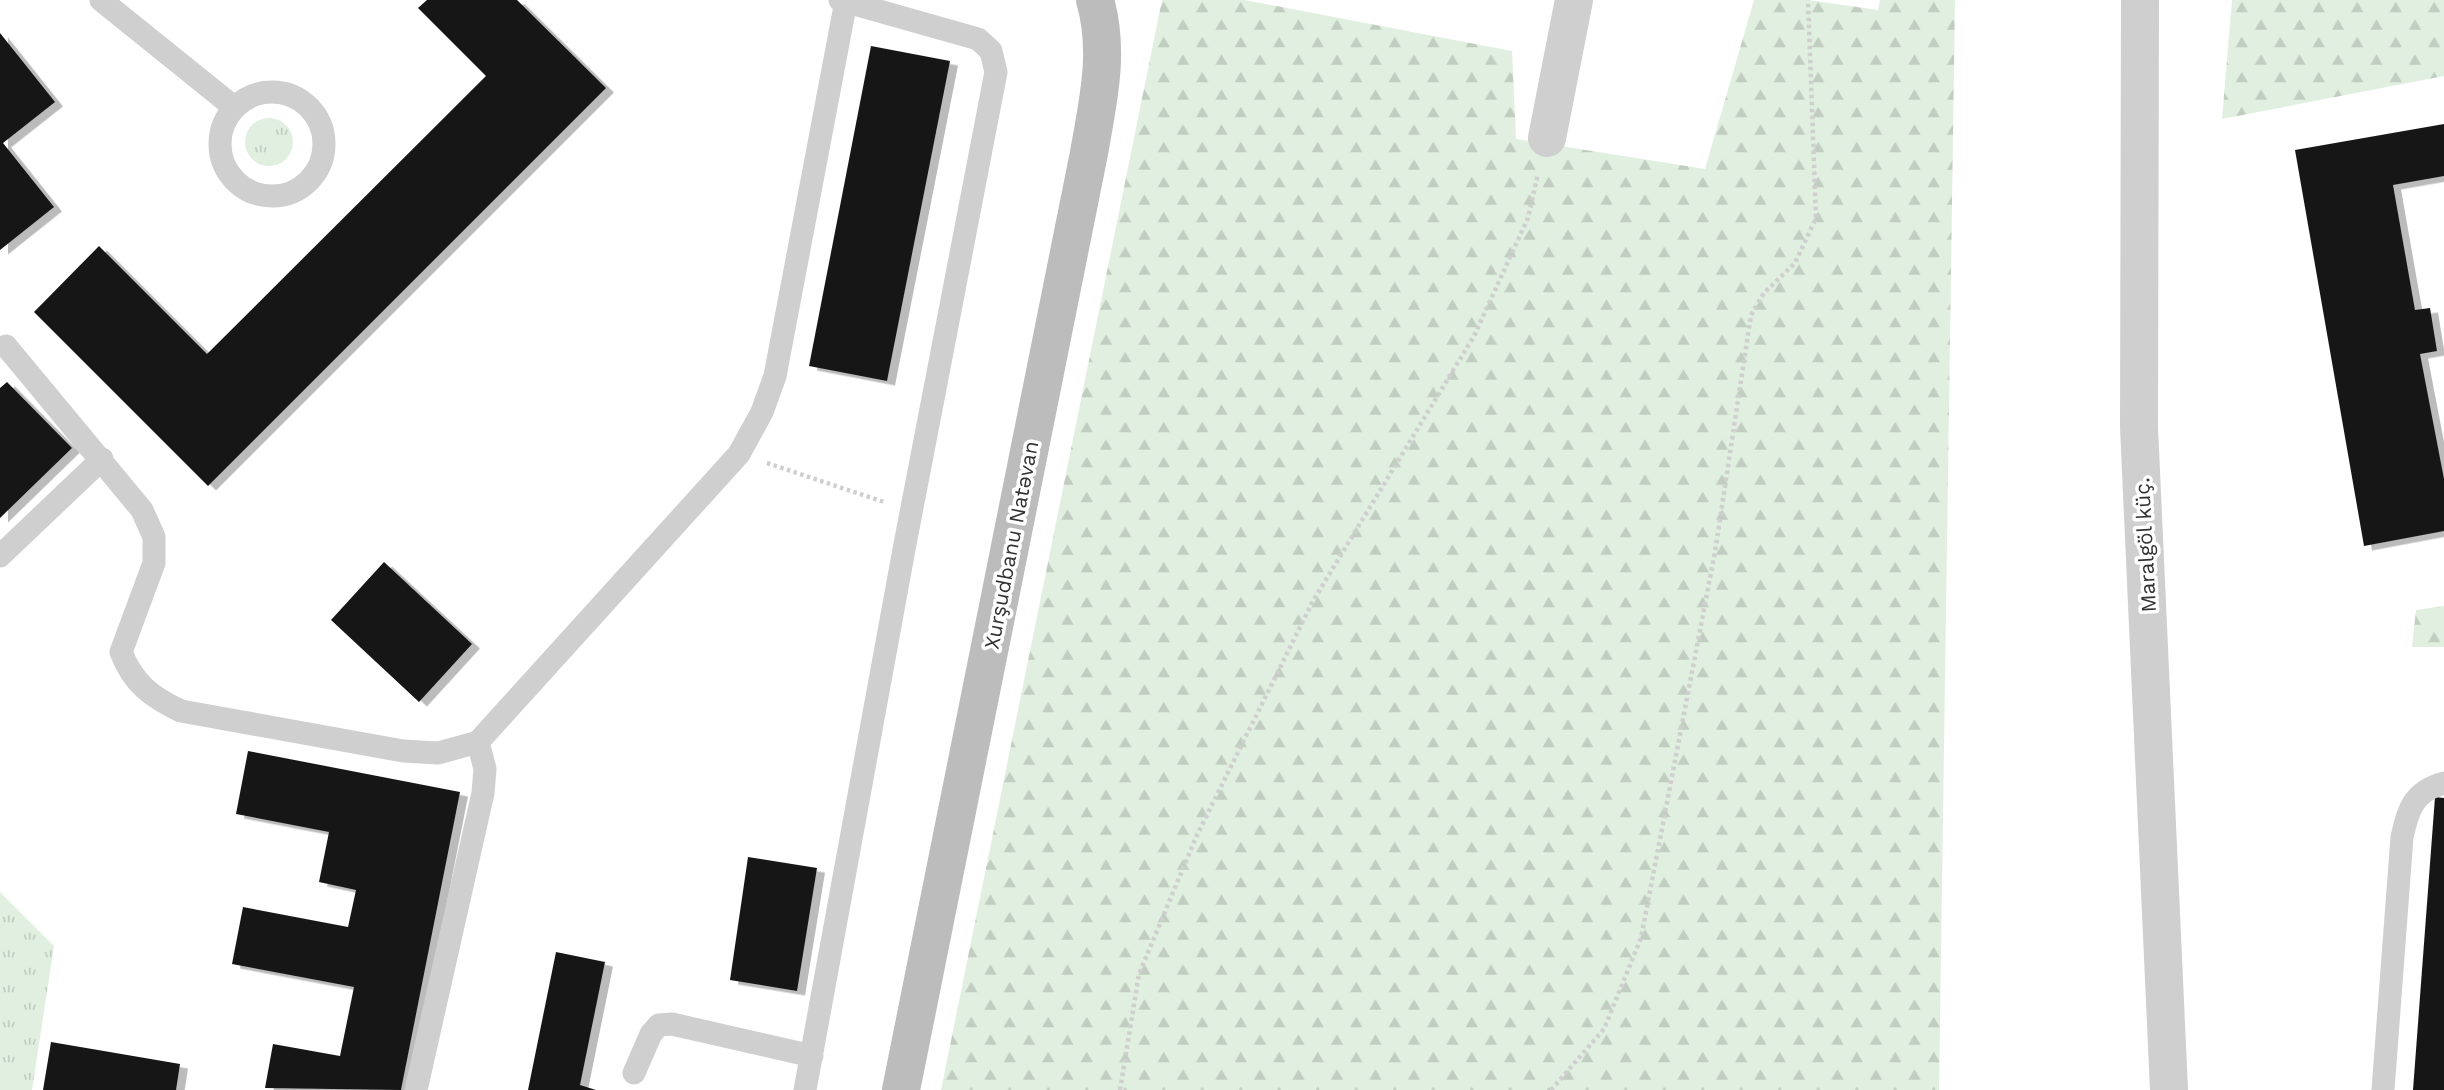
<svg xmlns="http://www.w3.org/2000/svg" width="2444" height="1090" viewBox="0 0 2444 1090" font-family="'Work Sans',sans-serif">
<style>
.grass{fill:url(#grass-tufts)}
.forest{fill:url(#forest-firs)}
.building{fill:#191919;filter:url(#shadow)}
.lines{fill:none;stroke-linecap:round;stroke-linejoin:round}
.path{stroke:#cfcfcf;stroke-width:4.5;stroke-dasharray:3.5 3.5;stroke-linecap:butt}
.service{stroke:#cfcfcf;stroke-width:23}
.minor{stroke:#cfcfcf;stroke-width:38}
.secondary{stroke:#bcbcbc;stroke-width:38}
.labels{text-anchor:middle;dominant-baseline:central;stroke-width:7;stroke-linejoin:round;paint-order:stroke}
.street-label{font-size:21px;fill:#323232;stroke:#fff}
</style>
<defs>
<pattern id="grass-tufts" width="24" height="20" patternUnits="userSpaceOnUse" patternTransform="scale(1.75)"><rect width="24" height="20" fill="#e0efdf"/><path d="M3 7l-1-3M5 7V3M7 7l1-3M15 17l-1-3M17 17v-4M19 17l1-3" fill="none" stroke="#c1cdc0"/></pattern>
<pattern id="forest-firs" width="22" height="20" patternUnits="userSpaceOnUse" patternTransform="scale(1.75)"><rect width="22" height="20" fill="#e0efdf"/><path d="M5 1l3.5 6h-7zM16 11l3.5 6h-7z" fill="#c1cdc0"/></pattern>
<filter id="shadow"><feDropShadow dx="8" dy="4.5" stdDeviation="0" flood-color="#0004"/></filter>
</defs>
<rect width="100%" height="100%" fill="#fff"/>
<!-- grass -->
<path class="grass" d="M245 142a24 24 0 1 1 48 0a24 24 0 1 1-48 0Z
M0 892 54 946 32 1090H0Z"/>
<!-- forest -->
<path class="forest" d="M1162 0H1245L1512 51 1516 139 1705 169 1754 0H1808L1878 10 1880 0H1955L1939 1090H941Z
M2232 0H2444V76L2222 119Z
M2444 606V647H2412L2416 610Z"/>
<!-- building -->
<path class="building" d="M427 0H517L606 88 208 486 34 312 99 246 207 354 486 76 418 8Z
M0 33 55 102 3 143 54 207 0 250Z
M871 46 950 61 887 381 809 366Z
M2444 124V176L2393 185 2415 310 2430 308 2437 351 2420 354 2444 479V531L2364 546 2295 150Z
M7 382 72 448 0 518V388Z
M384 562 472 644 419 702 331 620Z
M248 751 460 792 401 1090 265 1088 273 1044 340 1056 354 987 232 964 243 907 348 927 356 890 319 882 329 832 236 814Z
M2435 797 2444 798V1090H2413Z
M748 857 817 868 797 991 730 980Z
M556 952 605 962 580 1085 596 1090H528Z
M51 1042 180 1064 176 1090H43Z"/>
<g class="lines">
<!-- path -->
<path class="path" d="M767 463 884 502
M1120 1090 1139 974 1197 835 1313 601 1474 336 1528 218 1538 174
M1551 1090 1604 1029 1641 938 1715 552 1751 315 1764 293 1795 263 1816 218 1808 0"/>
<!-- service -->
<path class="service" d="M101 0 235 108
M220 144a52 52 0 1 1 104 0a52 52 0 1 1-104 0Z
M6 346 142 510 154 537V563L121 652C133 683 151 697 181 711L403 751 438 753 478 742 739 454 762 412 775 376 846 1
M0 556 102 459
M634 1073 651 1034 659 1025 672 1024 812 1056
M416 1090 483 793 485 769 478 742
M805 1090 905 544 996 72 991 51 978 39 840 0
M2383 1090 2402 837C2408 809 2414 791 2444 783"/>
<!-- minor -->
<path class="minor" d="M2140 0 2139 427 2169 1090
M1547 138 1574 0"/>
<!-- secondary -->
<path class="secondary" d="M901 1090 1089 153C1098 101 1110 52 1095 0"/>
</g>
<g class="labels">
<!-- street labels -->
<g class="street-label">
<text transform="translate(1011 545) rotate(-79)">Xurşudbanu Natəvan</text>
<text transform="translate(2145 545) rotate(-93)">Maralgöl küç.</text>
</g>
</g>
</svg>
